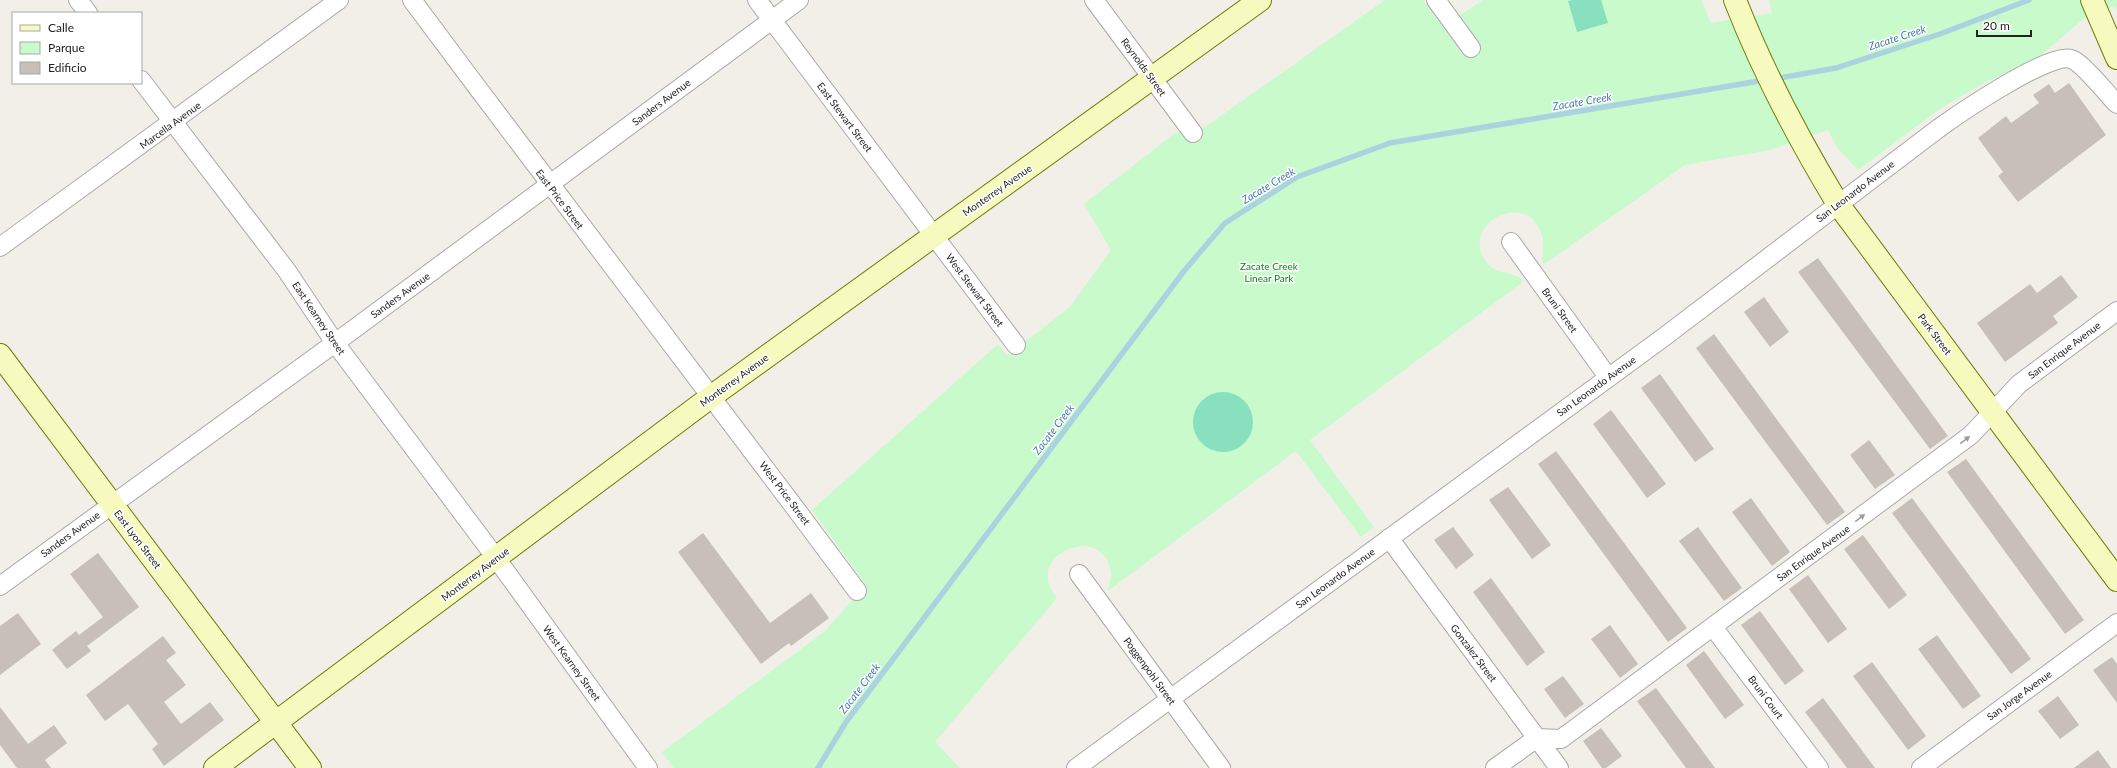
<svg xmlns="http://www.w3.org/2000/svg" width="2117" height="768" viewBox="0 0 2117 768" font-family="Lato,sans-serif">
<style>
.park{fill:#c8facc}
.pitch{fill:#88e0be}
.lines{fill:none;stroke-linecap:round;stroke-linejoin:round}
.stream{stroke:#aad3df;stroke-width:5.5}
.building{fill:#c7bfb8}
.street-casing{stroke:#a9a9a9;stroke-width:20}
.secondary-casing{stroke:#707d05;stroke-width:24}
.street{stroke:#fff;stroke-width:18}
.secondary{stroke:#f7fabf;stroke-width:22}
.oneway{fill:#9c9c9c}
.labels{text-anchor:middle;dominant-baseline:central;stroke-width:3;stroke-linejoin:round;paint-order:stroke}
.street-label{font-size:10px;fill:#222;stroke:#fff}
.park-label{font-size:10px;fill:#0c8416;stroke:#fff}
.water-label{font-size:11px;font-style:italic;fill:#4a7aab;stroke:#fff}
</style>
<rect width="100%" height="100%" fill="#f2efe9"/>
<!-- park -->
<path class="park" d="M1385 0H1423L1464 56 1480 45 1460 15 1483 0H1701L1711 23 1772 13 1769 0H2117V12L2114 6 2083 19 2037 59 1982 84 1941 108 1858 170 1838 149 1828 130 1770 150 1685 165 1543 265C1541 255 1545 245 1542 235 1527 187 1457 225 1487 263 1498 276 1513 270 1524 281L1310 440 1374 527 1361 537 1296 451 1108 591C1108 585 1112 579 1111 573 1104 520 1020 555 1057 598L935 742 960 768H674L662 752 824 632 866 585 812 510 998 344 1007 356 1070 307 1111 250 1084 204 1175 133 1205 127Z"/>
<!-- pitch -->
<path class="pitch" d="M1572 0H1601L1608 23 1577 32 1568 1Z
M1193 422a30 30 0 1 1 60 0a30 30 0 1 1-60 0Z"/>
<g class="lines">
<!-- stream -->
<path class="stream" d="M1774 79 1836 68 1940 34 2029 0
M818 768 846 722 1184 271 1225 223 1297 177 1390 143 1765 80"/>
</g>
<!-- building -->
<path class="building" d="M2069 83 2106 135 2018 202 1998 176 2003 172 1978 138 2006 116 2011 123 2039 103 2033 95 2049 84 2055 93Z
M1818 258 1948 436 1930 449 1798 272Z
M2061 275 2078 297 2053 316 2058 323 2005 362 1977 323 2030 284 2037 293Z
M1764 297 1789 332 1770 347 1744 312Z
M1714 334 1845 512 1827 525 1696 348Z
M1660 374 1714 449 1695 462 1641 388Z
M1611 410 1666 484 1647 498 1593 424Z
M1869 440 1895 475 1875 489 1850 455Z
M1556 451 1687 628 1668 642 1538 464Z
M1966 459 2084 620 2065 634 1947 472Z
M1508 487 1551 545 1532 559 1489 500Z
M1751 498 1790 552 1772 566 1732 512Z
M1912 498 2031 659 2011 674 1892 513Z
M1453 527 1474 555 1456 569 1434 540Z
M1698 527 1742 588 1724 601 1679 541Z
M703 533 770 623 811 593 829 618 791 646 789 643 761 664 678 552Z
M1863 535 1907 595 1889 609 1844 549Z
M98 553 139 607 87 646 91 651 67 669 52 650 76 631 79 635 103 617 70 574Z
M1808 575 1847 629 1828 643 1789 589Z
M1491 578 1545 652 1527 666 1473 592Z
M1760 611 1804 671 1785 685 1741 625Z
M18 613 41 644 0 675V626Z
M1610 625 1638 664 1620 678 1591 639Z
M1937 635 1981 696 1963 709 1918 649Z
M163 636 176 653 166 660 186 685 164 702 181 724 210 702 224 720 164 766 152 749 158 744 128 704 105 721 86 695Z
M1704 651 1744 705 1725 719 1686 665Z
M2112 657 2117 664V703L2093 670Z
M1872 662 1926 736 1908 750 1853 676Z
M1563 676 1584 704 1565 718 1544 689Z
M1656 688 1693 738 1715 768H1686L1637 701Z
M2058 696 2079 725 2060 739 2038 711Z
M1823 698 1875 768H1847L1805 712Z
M0 707 28 744 54 725 67 743 45 760 51 768H17L0 745Z
M1601 728 1622 756 1606 768H1602L1583 741Z
M2098 750 2111 768H2074Z"/>
<g class="lines">
<defs>
<path id="street" d="M78 0 88 13
M412 0C559 198 710 393 857 591
M757 0 1016 345
M1094 0 1193 133
M1436 0 1471 48
M141 80 287 271 335 343 496 558 648 768
M1511 242 1608 377
M0 247 339 0
M1389 538 1559 768
M1079 574 1221 768
M0 586 335 343 799 0
M1713 627 1819 768
M1076 768 1664 337 1939 128C1960 113 2049 52 2071 59 2082 62 2108 95 2117 104
M1495 768 1537 738 1561 739 1971 435 2019 384 2117 311
M1921 768 2117 623"/>
<path id="secondary" d="M1735 0C1763 72 1798 138 1838 204L2117 580
M2092 0 2117 58
M0 355 310 768
M215 768 712 396 1260 0"/>
</defs>
<!-- street casing -->
<use href="#street" class="street-casing"/>
<!-- secondary casing -->
<use href="#secondary" class="secondary-casing"/>
<!-- street -->
<use href="#street" class="street"/>
<!-- secondary -->
<use href="#secondary" class="secondary"/>
</g>
<!-- one-way arrows -->
<defs><path id="oneway-solid" d="M-6-.8H1V-3.2L6.5 0L1 3.2V.8H-6Z"/></defs>
<g class="oneway">
<use href="#oneway-solid" transform="translate(1965 440) rotate(-37)"/>
<use href="#oneway-solid" transform="translate(1860 518) rotate(-37)"/>
</g>
<g class="labels">
<!-- street labels -->
<g class="street-label">
<text transform="translate(1144 67) rotate(54)">Reynolds Street</text>
<text transform="translate(661 102) rotate(-37)">Sanders Avenue</text>
<text transform="translate(845 117) rotate(53)">East Stewart Street</text>
<text transform="translate(170 125) rotate(-36)">Marcella Avenue</text>
<text transform="translate(997 190) rotate(-35)">Monterrey Avenue</text>
<text transform="translate(1855 191) rotate(-37)">San Leonardo Avenue</text>
<text transform="translate(560 199) rotate(53)">East Price Street</text>
<text transform="translate(975 290) rotate(53)">West Stewart Street</text>
<text transform="translate(400 295) rotate(-36)">Sanders Avenue</text>
<text transform="translate(1560 310) rotate(54)">Bruni Street</text>
<text transform="translate(319 318) rotate(56)">East Kearney Street</text>
<text transform="translate(1935 334) rotate(53)">Park Street</text>
<text transform="translate(2064 350) rotate(-37)">San Enrique Avenue</text>
<text transform="translate(734 380) rotate(-36)">Monterrey Avenue</text>
<text transform="translate(1596 386) rotate(-36)">San Leonardo Avenue</text>
<text transform="translate(785 493) rotate(53)">West Price Street</text>
<text transform="translate(70 534) rotate(-36)">Sanders Avenue</text>
<text transform="translate(138 539) rotate(53)">East Lyon Street</text>
<text transform="translate(1813 553) rotate(-36)">San Enrique Avenue</text>
<text transform="translate(475 574) rotate(-37)">Monterrey Avenue</text>
<text transform="translate(1335 578) rotate(-36)">San Leonardo Avenue</text>
<text transform="translate(1474 653) rotate(53)">Gonzalez Street</text>
<text transform="translate(572 663) rotate(54)">West Kearney Street</text>
<text transform="translate(1150 671) rotate(54)">Poggenpohl Street</text>
<text transform="translate(2019 695) rotate(-36)">San Jorge Avenue</text>
<text transform="translate(1766 697) rotate(53)">Bruni Court</text>
</g>
<!-- park labels -->
<g class="park-label">
<text x="1269" y="266">Zacate Creek<tspan x="1269" dy="12">Linear Park</tspan></text>
</g>
<!-- water labels -->
<g class="water-label">
<text transform="translate(1897 37) rotate(-18)">Zacate Creek</text>
<text transform="translate(1582 101) rotate(-10)">Zacate Creek</text>
<text transform="translate(1268 185) rotate(-31)">Zacate Creek</text>
<text transform="translate(1053 429) rotate(-53)">Zacate Creek</text>
<text transform="translate(859 688) rotate(-53)">Zacate Creek</text>
</g>
</g>
<!-- legend -->
<rect x="12" y="12" width="130" height="72" fill="#ffffff" stroke="#a7a7a7"/>
<rect x="20" y="25" width="20" height="6" fill="#f7fabf" stroke="#a7a7a7"/>
<text x="48" y="32" font-size="12" fill="#222222">Calle</text>
<rect x="20" y="42" width="20" height="12" fill="#c8facc" stroke="#a7a7a7"/>
<text x="48" y="52" font-size="12" fill="#222222">Parque</text>
<rect x="20" y="62" width="20" height="12" fill="#c7bfb8" stroke="#a7a7a7"/>
<text x="48" y="72" font-size="12" fill="#222222">Edificio</text>
<!-- scale -->
<path d="M1977 30v6h54v-6" fill="none" stroke="#222222" stroke-width="2"/>
<text x="1983" y="30" font-size="12" fill="#222222" stroke="#ffffff" stroke-width="3" paint-order="stroke">20 m</text>
</svg>
